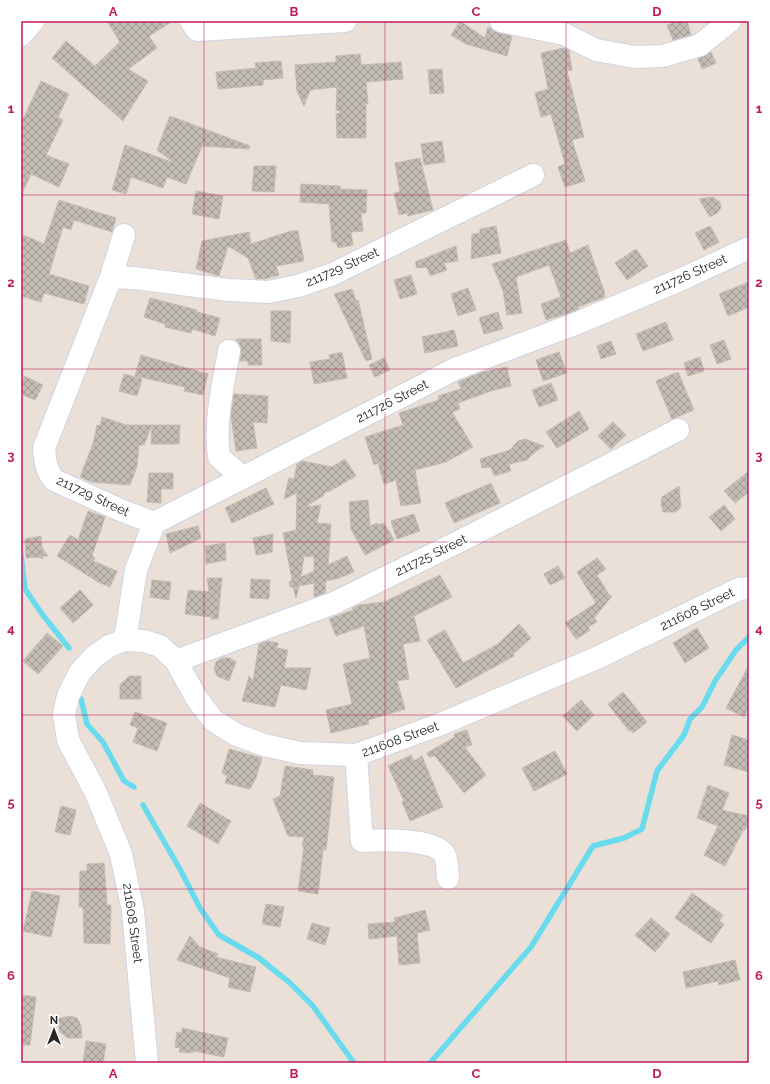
<svg xmlns="http://www.w3.org/2000/svg" width="770" height="1084" viewBox="0 0 770 1084" font-family="Raleway,sans-serif">
<style>
.lines{fill:none;stroke-linecap:round;stroke-linejoin:round}
.stream{stroke:#69dbee;stroke-width:5.5}
.building{fill:url(#building-cross-hatch);stroke:#c5bcb2;fill-rule:evenodd}
.minor-casing{stroke:#ced4e1;stroke-width:24}
.minor{stroke:#fff;stroke-width:22}
.grid{fill:none;stroke:#c2185b;stroke-width:1;stroke-opacity:0.55}
.labels{text-anchor:middle;dominant-baseline:central;stroke-width:4;stroke-linejoin:round;paint-order:stroke}
.street-label{font-size:13px;fill:#272727;stroke:#fff}
.neatline{fill:none;stroke:#c2185b;stroke-width:1.5}
.grid-label{font-size:13px;text-anchor:middle;font-weight:bold;fill:#c2185b}
</style>
<defs>
<pattern id="building-cross-hatch" width="8" height="8" patternUnits="userSpaceOnUse"><rect width="8" height="8" fill="#c2bcb4"/><path d="M0 0l8 8M0 8l8-8" fill="none" stroke="#9e9992"/></pattern>
</defs>
<rect width="100%" height="100%" fill="#eae0d8"/>
<g class="lines">
<!-- stream -->
<path class="stream" d="M21 554 25 589 42 614 69 648
M81 699 87 724 103 742 124 781 134 787
M143 805 181 871 200 908 219 935 259 958 290 983 313 1006 354 1063
M430 1063 531 947 593 846 624 838 642 829 657 771 684 735 690 719 702 707 715 681 736 650 749 637"/>
</g>
<!-- building -->
<path class="building" d="M107 21H173L149 36 157 48 128 69 148 81 123 121 52 58 66 41 95 66 120 42Z
M460 21 485 38 488 27 498 33 512 36 507 56 466 44 451 35Z
M678 21H687L691 35 673 40 667 25Z
M564 48 569 50 572 70 567 71 584 137 572 140 585 181 565 187 558 167 565 164 551 114 541 117 535 93 548 89 541 53Z
M711 52 716 63 702 69 698 59Z
M360 54 361 65 401 62 403 79 366 82 368 104H366V138H337L336 114 342 112 336 110 337 87 310 90 304 106 297 91 295 65 336 62V56Z
M281 61 283 78 263 80V85L218 89 216 72 256 68 255 63Z
M442 69 444 93 430 94 428 70Z
M41 81 69 94 58 117 63 120 46 155 69 164 59 187 31 174 21 196V123Z
M170 116 250 146 249 149 202 146 186 184 167 177 163 188 131 177 126 194 112 190 125 145 174 163 157 150Z
M442 141 445 162 424 165 421 144Z
M420 158 433 210 408 216 407 213 399 215 394 193 400 192 395 163Z
M254 166H276L274 192 252 191Z
M301 184 340 186V189L367 190 366 213H361L363 231 351 232 353 245 338 248 336 242H332L329 204 300 202Z
M196 191 223 196 219 219 192 214Z
M713 197 720 202 721 208 717 213 710 217 699 199Z
M59 200 116 218 112 232 74 220 71 230 63 227 49 274 89 286 84 304 44 293 41 302 21 296V234L44 244Z
M496 226 501 253 471 259 472 234 480 233V229Z
M710 226 719 242 704 250 695 233Z
M291 231H298L304 261 276 266 279 275 265 279H256L248 258 228 246 219 276 196 269 202 241 249 232 251 244Z
M566 240 570 253 588 245 604 291 605 297 578 307 579 309 572 312 546 320 541 304 561 297 549 265 516 277 522 313 507 315 503 291 492 264Z
M456 246 458 261 444 263 447 270 430 276 427 267 417 268 415 262Z
M636 249 648 266 627 280 615 263Z
M411 275 417 294 400 299 394 280Z
M749 282V307L728 316 719 294Z
M468 288 476 310 458 316 451 294Z
M352 289 356 301 358 300 372 359 366 361 334 294Z
M150 298 197 310V312L220 318 215 336 192 329 191 333 165 327V324L144 317Z
M271 311H291L290 343 271 341Z
M498 312 503 329 484 334 479 318Z
M666 322 673 340 643 351 636 334Z
M454 330 458 346 425 353 422 337Z
M236 339H261L262 365H248V361H240L241 347Z
M724 340 731 359 717 364 710 345Z
M611 341 616 354 601 359 597 346Z
M342 352 347 378 314 384 310 362 330 359 329 355Z
M559 352 567 373 543 381 536 360Z
M141 355 208 374 203 395 184 391 185 387 135 376Z
M700 357 704 371 688 376 684 363Z
M384 358 390 370 375 377 369 365Z
M507 367 511 386 491 391 458 403 460 409 452 412 473 447 446 462 415 470 421 503 401 506 396 480 384 484 378 463 374 465 365 437 403 425 399 413 439 400 438 396 461 389 458 382 482 372Z
M678 372 694 410 672 419 656 381Z
M124 374 142 379 137 396 119 391Z
M24 376 43 385 35 400 21 394V384Z
M551 383 558 400 539 407 532 390Z
M234 394 268 396 267 423 253 422 257 448 236 451 231 416Z
M579 411 589 429 557 448 546 432Z
M102 417 126 425H152L144 445H139L137 466 130 485 92 482 80 477 93 444 97 425 100 426Z
M613 422 626 435 611 449 598 436Z
M152 425H180L179 444H151Z
M525 439 544 446 534 453 527 460 509 464 511 471 494 476 491 467 482 468 480 459 510 450 518 441Z
M345 459 356 476 330 491 324 493V495L305 507 321 505 317 523 331 524 328 565 347 556 354 572 339 578 326 581 325 593 314 597V583L299 586 296 598 293 587H290L289 582 292 580 283 533 296 530 297 493 284 499 289 478 294 479 297 464 302 461 332 467ZM304 556 314 557V571L301 577Z
M749 471V492L735 503 724 491Z
M149 473H173V489H161V503L147 502Z
M491 483 500 503 454 523 445 503Z
M679 486 681 507 676 512H663L661 504 662 497Z
M266 488 274 504 232 523 225 508Z
M368 500 370 526 377 523 378 525 384 523 394 540 365 555 351 529 349 502Z
M724 505 735 519 721 531 709 517Z
M88 511 105 517 92 556 95 558 93 561 117 571 110 587 98 582 57 556 70 535 78 540Z
M414 514 420 531 397 539 391 521Z
M198 526 201 538 170 553 166 534Z
M273 534 272 552 256 555 253 538Z
M41 536 42 548 48 556H43V559L37 557 26 558 25 539Z
M225 543 226 560 206 564 205 546Z
M597 558 606 569 597 575 609 595 612 596 594 618 597 622 588 627 590 630 576 639 565 623 596 603 577 572Z
M558 566 565 578 550 585 544 574Z
M440 575 452 597 414 616 420 641 403 644 409 679 397 681 405 709 368 720 369 724 331 733 326 710 352 704 343 664 370 658 364 626 336 636 329 619 353 610V608L359 605 384 602Z
M207 578H222L218 619H211V617L185 614 188 590 209 592Z
M251 579 270 580 269 599 250 598Z
M152 580 171 582 169 600 150 597Z
M80 590 93 605 73 623 60 608Z
M519 624 531 638 513 654 514 656 456 688 427 640 445 630 463 663 498 644Z
M697 628 709 648 685 663 673 643Z
M47 633 63 646 38 674 23 661Z
M268 641 278 643 277 648 288 650 284 668H311L306 690 281 685 275 707 242 701 249 676 253 681 259 644Z
M222 658H230L236 662 229 681 217 676 214 669 216 662Z
M749 665V707L744 717 726 708Z
M129 676H141V699H120V685Z
M623 692 647 722 633 733 631 730 629 731 608 704Z
M581 700 594 715 577 731 563 716Z
M135 712 167 723 157 751 133 742 138 728 130 725Z
M467 730 472 745 465 747 486 775 464 793 435 756 429 757 427 753 455 737 454 734Z
M732 735 749 740V772L724 765Z
M229 749 262 758 256 778 250 789 225 783 227 776 222 773Z
M555 751 567 774 534 791 522 768Z
M411 755 414 761 422 756 443 807 410 821 402 802 404 801 388 766Z
M285 766 313 770V775L334 777 329 824 326 850H323L318 894 298 891 304 847 302 846 304 837 288 836 273 799 280 796Z
M708 785 729 793 722 810 749 816V822L745 830H743L725 866 704 855 718 826 697 818Z
M200 803 231 821 218 844 187 826Z
M61 806 76 810 70 835 55 832Z
M104 863 107 905H111L110 944 84 943 83 907H79L80 871H87V864Z
M32 891 60 896 51 937 23 931Z
M692 893 723 915 719 921 724 924 711 943 675 918Z
M266 904 284 907 280 927 262 924Z
M425 910 430 930 417 933 420 963 399 965 397 936 369 939 368 924 395 922 394 918Z
M651 918 670 934 655 952 635 935Z
M312 923 330 928 325 945 307 939Z
M190 936 200 947 218 954 216 957 256 967 250 992 228 987 230 978 177 960Z
M735 960 740 980 719 985 718 981 686 988 683 972Z
M21 995 36 997 30 1045H21Z
M70 1016 77 1018 81 1025 82 1038H68L60 1032 57 1019Z
M182 1028 228 1038 224 1057 193 1051V1053L179 1052 180 1048 175 1047 177 1032 182 1033Z
M86 1041 106 1044 103 1063H83Z"/>
<g class="lines">
<defs>
<path id="minor" d="M191 21 197 30 345 21
M501 21 564 34 596 50 635 57 663 56 700 45 730 21
M21 35 33 21
M124 235 111 277 44 448C45 461 46 470 54 480L118 509 154 523
M111 277 134 278 229 290 268 292 298 286 333 274 533 175
M229 351C223 386 214 421 219 457L242 477
M125 640 136 570 154 523 455 369 575 324 682 279 749 248
M176 661 334 603 458 542 678 430
M356 755 362 841C378 840 435 838 444 854 448 861 447 870 448 878
M147 1063 133 911 121 854 96 793 68 740 64 714 68 696 80 672 95 656 109 646 125 640 144 641 160 646 176 661 197 699 214 721 237 735 264 745 300 753 356 755 441 724 599 657 739 589 749 588"/>
</defs>
<!-- minor casing -->
<use href="#minor" class="minor-casing"/>
<!-- minor -->
<use href="#minor" class="minor"/>
</g>
<!-- grid -->
<path class="grid" d="M204 21V1063M385 21V1063M566 21V1063M21 195H749M21 369H749M21 542H749M21 715H749M21 889H749"/>
<g class="labels">
<!-- street labels -->
<g class="street-label">
<text transform="translate(342 267) rotate(-24)">211729 Street</text>
<text transform="translate(690 274) rotate(-24)">211726 Street</text>
<text transform="translate(392 401) rotate(-27)">211726 Street</text>
<text transform="translate(93 496) rotate(25)">211729 Street</text>
<text transform="translate(431 555) rotate(-26)">211725 Street</text>
<text transform="translate(697 609) rotate(-26)">211608 Street</text>
<text transform="translate(400 739) rotate(-20)">211608 Street</text>
<text transform="translate(133 923) rotate(82)">211608 Street</text>
</g>
</g>
<!-- border -->
<rect width="770" height="1084" fill="none" stroke="#ffffff" stroke-width="44"/>
<!-- north arrow -->
<g transform="translate(54 1030)" stroke="#ffffff" stroke-width="3" paint-order="stroke">
<path d="M0-3L7 15L0 10L-7 15Z" fill="#272727"/>
<text y="-6" font-size="11" font-weight="bold" text-anchor="middle" fill="#272727">N</text>
</g>
<rect x="22" y="22" width="726" height="1040" class="neatline"/>
<g class="grid-label">
<text x="113" y="16">A</text>
<text x="294" y="16">B</text>
<text x="476" y="16">C</text>
<text x="657" y="16">D</text>
<text x="11" y="113">1</text>
<text x="759" y="113">1</text>
<text x="11" y="287">2</text>
<text x="759" y="287">2</text>
<text x="11" y="460">3</text>
<text x="759" y="460">3</text>
<text x="11" y="633">4</text>
<text x="759" y="633">4</text>
<text x="11" y="807">5</text>
<text x="759" y="807">5</text>
<text x="11" y="980">6</text>
<text x="759" y="980">6</text>
<text x="113" y="1078">A</text>
<text x="294" y="1078">B</text>
<text x="476" y="1078">C</text>
<text x="657" y="1078">D</text>
</g>
</svg>
